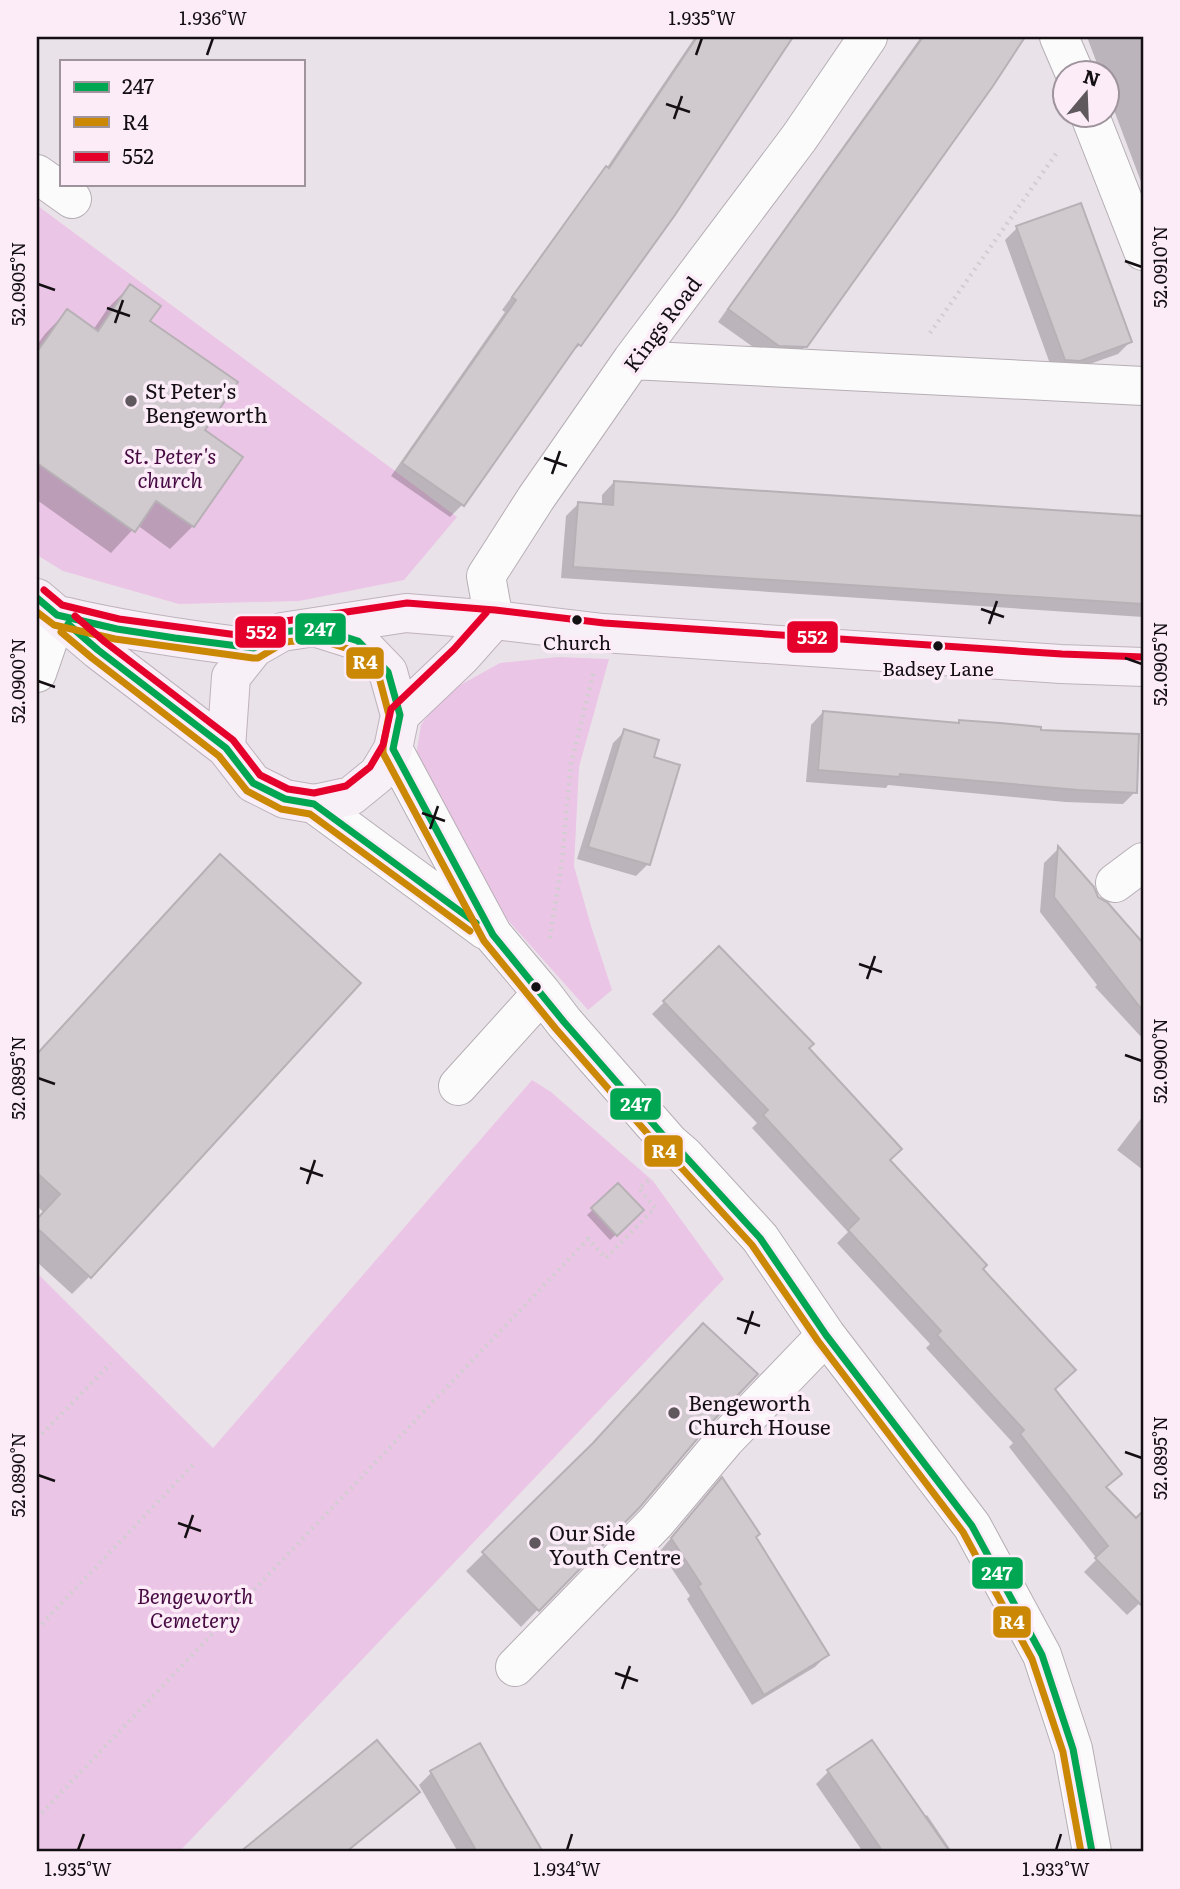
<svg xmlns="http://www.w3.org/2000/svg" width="1180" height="1889" viewBox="0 0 1180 1889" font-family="Literata,serif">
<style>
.green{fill:#ebc5e6}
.shadow{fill:#0003}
.building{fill:#d0cacf;stroke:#b7b1b6;stroke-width:2}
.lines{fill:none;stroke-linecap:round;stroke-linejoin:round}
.minor-casing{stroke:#b5aeb4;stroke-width:40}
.major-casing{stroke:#bfb3bd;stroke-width:40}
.path{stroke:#d1ced0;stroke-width:4.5;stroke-dasharray:2 5;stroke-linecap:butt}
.minor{stroke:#fcfbfc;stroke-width:38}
.major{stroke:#f7f0f6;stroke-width:38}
.bus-1-casing{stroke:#fbecf8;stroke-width:12}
.bus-2-casing{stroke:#fbecf8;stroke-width:12}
.bus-3-casing{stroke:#fbecf8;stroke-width:12}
.bus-1{stroke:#00a651;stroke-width:7}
.bus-2{stroke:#ca8804;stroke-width:7}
.bus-3{stroke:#e4002b;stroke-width:7}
.ticks{fill:none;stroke:#140f13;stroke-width:2.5}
.poi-dot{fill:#5f595e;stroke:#fbecf8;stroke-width:2.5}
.bus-dot{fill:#140f13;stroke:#fbecf8;stroke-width:2.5}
.labels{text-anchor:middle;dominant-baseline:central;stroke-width:7;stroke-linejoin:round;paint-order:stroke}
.bus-label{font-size:19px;fill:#140f13;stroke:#fbecf8}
.street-label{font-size:21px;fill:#140f13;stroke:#fbecf8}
.poi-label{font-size:21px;fill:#140f13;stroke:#fbecf8;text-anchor:start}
.park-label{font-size:21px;font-style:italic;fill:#460941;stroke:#fbecf8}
.line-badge{stroke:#fbecf8;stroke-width:2.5}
.badge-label{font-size:19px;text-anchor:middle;font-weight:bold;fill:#fff}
.neatline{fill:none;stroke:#140f13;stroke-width:2.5}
.ticks-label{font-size:18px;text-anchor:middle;fill:#140f13}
</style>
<rect width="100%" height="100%" fill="#eae2e9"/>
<!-- green -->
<path class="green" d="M38 206 457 517 404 580 299 601 179 604 63 571 37 555V208Z
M558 657 609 659 579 767 574 866 591 926 612 990 588 1010 506 918 446 817 415 761 421 725 444 694 500 663Z
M532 1080 551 1092 653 1181 724 1279 179 1852H37V1273L213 1448Z"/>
<!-- shadow -->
<path class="shadow" d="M695 37H794L776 59 674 214 580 345 567 356 462 505 450 517 391 476 505 312 502 310 595 181 606 169Z
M921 37H1010L1019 43 806 346 793 358 767 357 718 322Z
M1087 37H1143V187L1106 89V74H1101Z
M1017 228 1130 342 1118 354 1067 372H1053L1005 240Z
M130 286 203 431 240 457 193 526 170 549 137 525 111 553 37 500V345L45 334 67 311 93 330 108 308Z
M614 482 1143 518V617L561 578 566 516 578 504 602 506V495Z
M823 712 1039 731 1135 792 1123 804 1065 802 888 785 886 788 806 782 811 725Z
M625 731 652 758 648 864 636 876 577 859 613 743Z
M1058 849 1092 888 1097 898 1141 944 1143 942V1039L1095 987 1097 985 1040 912 1044 863Z
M203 874 89 1277 72 1294 37 1262V1220L44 1213 37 1206V1055Z
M719 949 807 1048 888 1160 980 1269 1053 1390 1120 1474 1105 1488 1143 1527V1600L1127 1615 1084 1572 1097 1559 1009 1447 1013 1443 926 1348 930 1344 837 1243 848 1232 752 1128 757 1123 652 1014Z
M1143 1116V1170L1117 1150Z
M618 1186 642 1210 610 1240 587 1215Z
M579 1459 638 1506 521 1627 466 1571Z
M710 1492 754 1537 827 1655 815 1667 752 1705 687 1599 690 1596 660 1551Z
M377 1742 405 1804 346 1852H243Z
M479 1745 541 1852H458L419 1785 431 1773Z
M828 1772 924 1818 927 1815 952 1852H863L816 1784Z"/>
<!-- building -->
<path class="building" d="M697 37H793L675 215 581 346 578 344 464 506 402 463 516 300 512 297 606 166 609 168Z
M923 37H1025L993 86 807 347 779 346 728 309Z
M1081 203 1132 342 1080 361 1065 360 1016 226Z
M130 284 161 306 150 321 238 382 205 430 243 457 194 527 156 501 135 532 37 463V352L67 309 98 331Z
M614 481 1143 516V604L573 567 578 502 613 505Z
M823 711 959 723V720L1000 723 1041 727V730L1139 734 1137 793 1078 790 900 774 899 777 818 770Z
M624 729 659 740 654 757 680 765 650 865 588 847Z
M1058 846 1094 887 1098 897 1108 903 1143 943V1011L1054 897Z
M220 854 361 983 91 1278 37 1228V1219L60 1194 37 1173V1054Z
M719 946 814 1044 809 1048 902 1149 890 1160 987 1265 983 1269 1076 1370 1055 1389 1122 1474 1106 1487 1136 1518 1143 1511V1607L1095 1558 1108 1546 1020 1434 1024 1430 937 1335 941 1331 848 1230 859 1219 763 1115 768 1110 663 1001Z
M618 1183 644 1210 617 1236 591 1208Z
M703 1323 758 1374 708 1426 640 1507 539 1611 482 1552 593 1443Z
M722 1477 760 1534 756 1537 829 1655 764 1695 698 1586 701 1584 671 1538Z
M377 1740 420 1792 346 1852H240Z
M872 1740 950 1852H883L827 1770Z
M480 1743 504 1786 543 1852H477L430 1771Z"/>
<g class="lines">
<defs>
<path id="minor" d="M1059 37 1075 74
M1090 116 1143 251
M37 174 72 199
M632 360 1143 386
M494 620 486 576 536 498 632 360 799 138 868 37
M37 673 57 615
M393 749 493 935 542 993 564 1022 669 1142 684 1155 760 1238 826 1335 972 1526 1042 1655 1073 1749 1092 1852
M314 804 485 930
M1115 883 1143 862
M458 1086 542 993
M515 1667 656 1522 725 1440 826 1335"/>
<path id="major" d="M37 598 98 650 226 748 253 783 285 799 314 804 351 796 378 774 393 749 400 715 388 672 358 641 317 628
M63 616C126 631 189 640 254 648
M400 715 462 656 494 620
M226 748 231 677 254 648 282 632 406 613 494 620 603 633 1061 664 1143 667"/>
</defs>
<!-- minor casing -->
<use href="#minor" class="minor-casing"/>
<!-- major casing -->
<use href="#major" class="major-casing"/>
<!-- path -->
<path class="path" d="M930 333 1058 151
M550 938 562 861 571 764 593 674
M37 1439 111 1363
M37 1629 193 1465
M37 1818 588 1239 606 1258 655 1208 639 1188 649 1180"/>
<!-- minor -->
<use href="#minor" class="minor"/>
<!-- major -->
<use href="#major" class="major"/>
<defs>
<path id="bus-1" d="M37 598 57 615 117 629 175 638 254 648 282 632 317 628 358 641 388 672 400 715 393 749 493 935 564 1022 669 1142 684 1155 760 1238 826 1335 972 1526 1042 1655 1073 1749 1092 1852
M68 624 98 650 226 748 253 783 285 799 314 804 476 923"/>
<path id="bus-2" d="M37 612 54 625 115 639 253 658H258L285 642 316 639 352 650 379 677 389 715 383 747V753L484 941 556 1029 661 1149 677 1163 752 1245 818 1341 963 1532 1032 1659 1063 1752 1081 1852
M61 632 92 658 219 756 247 791 281 809 310 814 470 931"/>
<path id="bus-3" d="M44 590 62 605 119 619 252 637 279 622 407 603 495 610 604 623 1062 654 1143 657
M75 616 105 642 233 740 260 775 288 789 314 793 346 786 370 767 383 745 391 709 454 649 486 613"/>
</defs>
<!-- bus-1 casing -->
<use href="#bus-1" class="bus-1-casing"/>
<!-- bus-2 casing -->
<use href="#bus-2" class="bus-2-casing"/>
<!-- bus-3 casing -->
<use href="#bus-3" class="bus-3-casing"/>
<!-- bus-1 -->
<use href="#bus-1" class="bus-1"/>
<!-- bus-2 -->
<use href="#bus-2" class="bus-2"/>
<!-- bus-3 -->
<use href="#bus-3" class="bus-3"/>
</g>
<!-- ticks -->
<path class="ticks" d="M207 55 213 38M696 55 702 38M666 104 690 112M674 119 682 96M1125 261 1142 267M38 284 55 290M107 308 130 316M115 323 123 300M544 458 567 466M552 474 560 451M981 609 1004 617M989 624 997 601M1125 658 1142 664M38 681 55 687M422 813 445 821M430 829 438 806M859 964 882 972M867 979 875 956M1125 1055 1142 1061M38 1078 55 1084M300 1168 323 1176M307 1184 315 1160M737 1318 760 1326M745 1334 753 1311M1125 1452 1142 1458M38 1475 55 1481M178 1523 201 1531M185 1538 193 1515M615 1673 638 1681M622 1689 630 1666M78 1850 84 1834M567 1850 572 1834M1056 1850 1061 1834"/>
<!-- markers -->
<g class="poi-dot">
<circle cx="131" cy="401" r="7"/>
<circle cx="674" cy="1413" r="7"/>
<circle cx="535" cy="1543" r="7"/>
</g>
<g class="bus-dot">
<circle cx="577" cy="620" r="6"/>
<circle cx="938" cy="646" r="6"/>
<circle cx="536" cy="987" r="6"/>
</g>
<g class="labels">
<!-- bus labels -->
<g class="bus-label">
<text x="577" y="642">Church</text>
<text x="938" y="668">Badsey Lane</text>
</g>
<!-- street labels -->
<g class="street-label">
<text transform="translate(661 323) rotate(-53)">Kings Road</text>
</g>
<!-- poi labels -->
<g class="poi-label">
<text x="145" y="389">St Peter's<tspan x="145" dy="24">Bengeworth</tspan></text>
<text x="688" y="1401">Bengeworth<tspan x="688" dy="24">Church House</tspan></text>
<text x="549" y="1531">Our Side<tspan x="549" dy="24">Youth Centre</tspan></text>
</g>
<!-- park labels -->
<g class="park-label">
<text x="170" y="454">St. Peter's<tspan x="170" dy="24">church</tspan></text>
<text x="195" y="1594">Bengeworth<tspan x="195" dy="24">Cemetery</tspan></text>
</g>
</g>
<g class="line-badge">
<rect x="294" y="612" width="53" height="34" rx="7" fill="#00a651"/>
<rect x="234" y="615" width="53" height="34" rx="7" fill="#e4002b"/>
<rect x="786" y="620" width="53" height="34" rx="7" fill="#e4002b"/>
<rect x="345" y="646" width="40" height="34" rx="7" fill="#ca8804"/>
<rect x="609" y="1087" width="53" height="34" rx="7" fill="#00a651"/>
<rect x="643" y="1134" width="41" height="34" rx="7" fill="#ca8804"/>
<rect x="971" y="1556" width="53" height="34" rx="7" fill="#00a651"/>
<rect x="992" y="1605" width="40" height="34" rx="7" fill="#ca8804"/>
</g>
<g class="badge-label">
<text x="320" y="636">247</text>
<text x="261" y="639">552</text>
<text x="812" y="644">552</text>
<text x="365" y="669">R4</text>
<text x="636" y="1111">247</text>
<text x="664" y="1158">R4</text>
<text x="997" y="1580">247</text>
<text x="1012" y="1629">R4</text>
</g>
<!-- border -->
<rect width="1180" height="1889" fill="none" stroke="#fbecf8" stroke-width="77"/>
<!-- legend -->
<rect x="60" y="60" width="245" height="126" fill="#fbecf8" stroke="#9f949c" stroke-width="2"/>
<rect x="74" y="82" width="35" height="10" fill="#00a651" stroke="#9f949c" stroke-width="2"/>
<text x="122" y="94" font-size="21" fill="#140f13">247</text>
<rect x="74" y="117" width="35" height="10" fill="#ca8804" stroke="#9f949c" stroke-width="2"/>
<text x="122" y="130" font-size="21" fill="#140f13">R4</text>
<rect x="74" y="152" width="35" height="10" fill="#e4002b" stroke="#9f949c" stroke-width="2"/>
<text x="122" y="164" font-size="21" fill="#140f13">552</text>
<!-- north arrow -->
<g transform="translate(1086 94) rotate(19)"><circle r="33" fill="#fbecf8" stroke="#9f949c" stroke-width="2"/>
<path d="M0-5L12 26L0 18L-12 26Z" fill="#5f595e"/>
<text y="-10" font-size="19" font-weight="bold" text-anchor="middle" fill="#140f13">N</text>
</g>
<rect x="38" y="38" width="1104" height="1812" class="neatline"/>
<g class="ticks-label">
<text x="213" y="25">1.936°W</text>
<text x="702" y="25">1.935°W</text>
<text transform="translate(1161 267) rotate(-90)" y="6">52.0910°N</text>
<text transform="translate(19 284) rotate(-90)" y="6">52.0905°N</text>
<text transform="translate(1161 664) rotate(-90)" y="6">52.0905°N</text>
<text transform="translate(19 681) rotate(-90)" y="6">52.0900°N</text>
<text transform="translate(1161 1061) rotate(-90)" y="6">52.0900°N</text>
<text transform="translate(19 1078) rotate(-90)" y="6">52.0895°N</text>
<text transform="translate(1161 1458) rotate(-90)" y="6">52.0895°N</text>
<text transform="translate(19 1475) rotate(-90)" y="6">52.0890°N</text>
<text x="78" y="1876">1.935°W</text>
<text x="567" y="1876">1.934°W</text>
<text x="1056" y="1876">1.933°W</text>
</g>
</svg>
